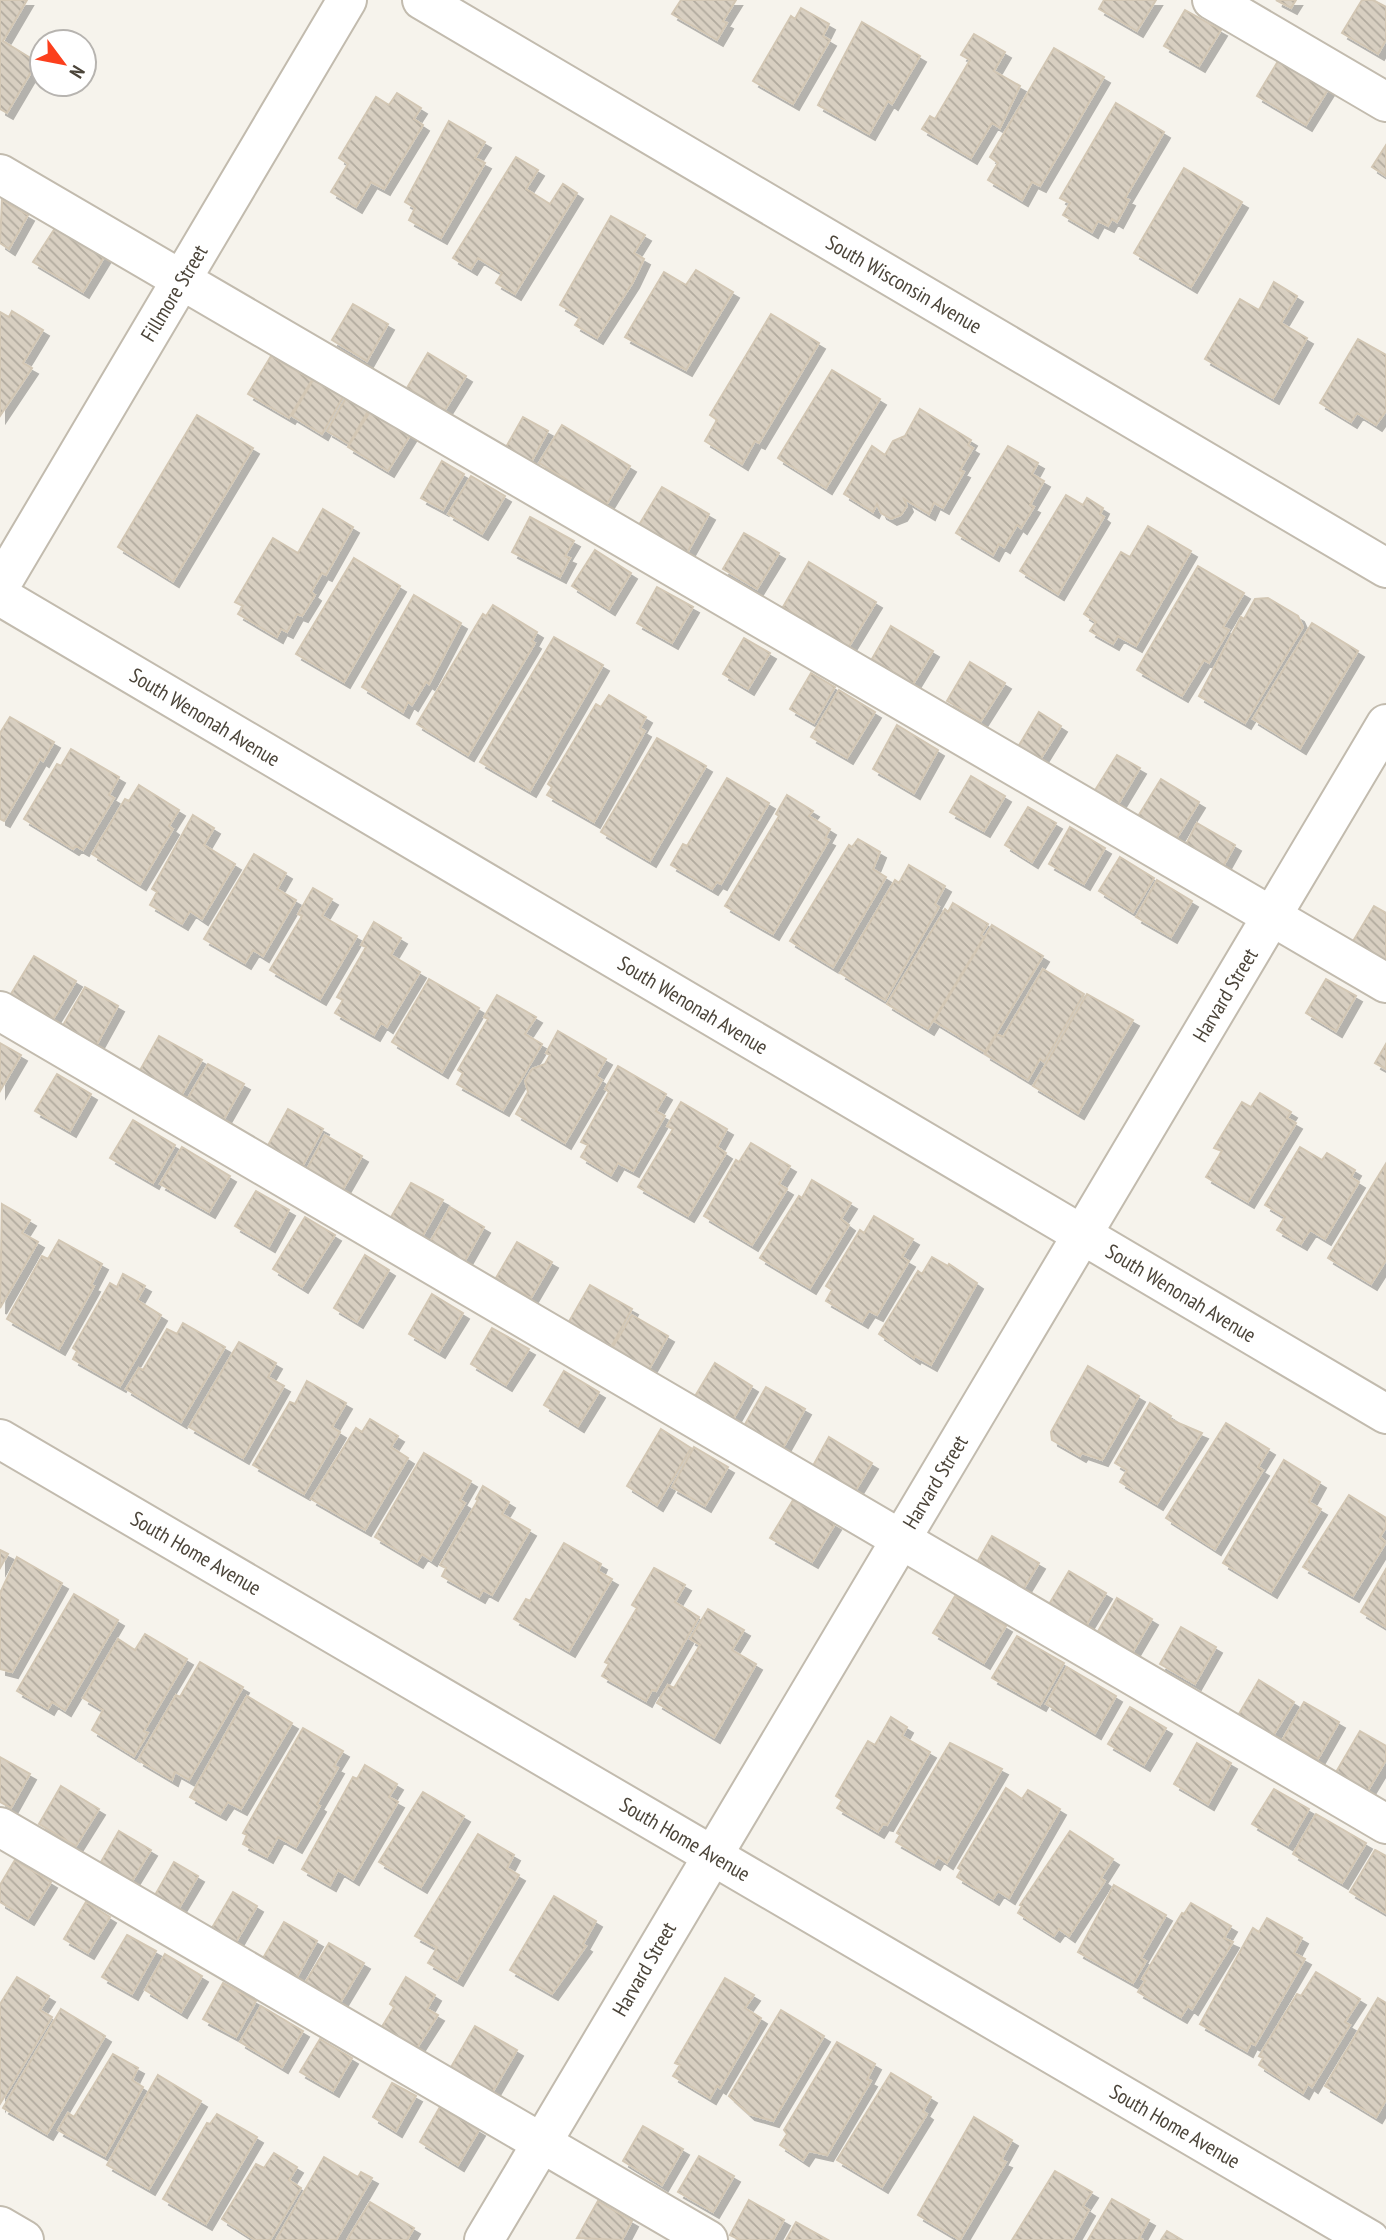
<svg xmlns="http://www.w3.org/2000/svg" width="1386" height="2240" viewBox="0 0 1386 2240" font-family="'PT Sans Narrow',sans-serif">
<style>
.building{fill:url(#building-back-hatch);stroke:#d3c7b4;stroke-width:2;filter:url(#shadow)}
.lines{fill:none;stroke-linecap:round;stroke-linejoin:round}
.minor-casing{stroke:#c2bbae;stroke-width:42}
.minor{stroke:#fff;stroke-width:38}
.labels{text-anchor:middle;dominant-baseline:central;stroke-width:5;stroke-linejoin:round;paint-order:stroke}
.street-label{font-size:21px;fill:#4b4439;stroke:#fff}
</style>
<defs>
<pattern id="building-back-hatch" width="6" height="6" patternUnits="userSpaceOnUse" patternTransform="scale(1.75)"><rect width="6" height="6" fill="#d8cfc1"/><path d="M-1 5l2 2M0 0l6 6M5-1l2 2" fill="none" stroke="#b1aa9e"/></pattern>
<filter id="shadow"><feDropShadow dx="6" dy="6" stdDeviation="0" flood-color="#0004"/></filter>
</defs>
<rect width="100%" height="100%" fill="#f6f3ec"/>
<!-- building -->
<path class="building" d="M0 0H27L3 41 37 62 7 113 0 109Z
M681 0H736L723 21 727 23 717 40 672 14Z
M1104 0H1156L1137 31 1099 9Z
M1276 0H1296L1291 8Z
M1362 0H1373L1386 7V40L1378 54 1342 33Z
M801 8 829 24 823 36 830 40 793 104 753 81 791 16 795 19Z
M1185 10 1221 30 1199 66 1164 46Z
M862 22 920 56 892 104 888 101 869 134 818 105Z
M974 34 1005 52 994 71 1020 86 1000 128 992 123 971 158 922 129 930 116 935 119 970 60 961 55Z
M1054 48 1104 77 1040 186 1032 182 1022 200 988 180 998 163 990 157Z
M1283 53 1332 83 1306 125 1257 96Z
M397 93 421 108 414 119 423 125 384 189 371 182 356 207 331 192 348 164 339 158 376 97 389 105Z
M1116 103 1164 132 1125 198 1129 200 1117 222 1112 219 1108 226 1098 221 1092 232 1063 215 1070 203 1060 198Z
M449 121 485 142 475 158 485 163 441 238 409 220 415 208 405 202Z
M1386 145V176L1372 167Z
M516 157 538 170 526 189 550 204 563 184 577 193 515 294 496 283 502 273 478 258 471 269 453 258Z
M1184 168 1242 202 1191 287 1134 253Z
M2 200 28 215 9 249 0 243Z
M611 216 645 235 634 253 644 259 633 282 597 338 575 325 580 317 560 305Z
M57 225 106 254 83 292 33 262Z
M696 270 733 292 686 370 625 337 664 272 686 285Z
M1274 282 1297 296 1281 323 1307 338 1273 398 1205 359 1240 299 1259 310Z
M353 304 388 324 367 361 332 340Z
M12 311 43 330 23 363 32 368 0 416V312L9 317Z
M771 314 819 343 759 443 755 441 742 464 705 441 717 420 710 415Z
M1358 339 1386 355V411L1376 425 1357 413 1351 422 1320 403Z
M428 353 466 376 445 410 407 388Z
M271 356 312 380 289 418 248 394Z
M832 370 880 399 826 488 778 458Z
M313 380 343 397 322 434 292 416Z
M346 398 368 411 349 444 327 431Z
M920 409 971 440 968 445 973 448 960 470 964 472 943 508 934 503 929 514 904 499 907 506 901 515 891 519 881 513 877 504 873 512 844 494 872 446 885 455 893 441 905 436Z
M371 410 411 434 388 471 348 447Z
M197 415 253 448 173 581 118 547Z
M523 417 548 431 530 464 505 449Z
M562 425 630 466 607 504 539 463Z
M1008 446 1038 463 1032 474 1044 481 1030 505 1034 507 1021 528 1017 525 1004 547 999 544 993 555 956 533Z
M442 461 464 474 443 510 421 498Z
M471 476 505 496 482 534 448 514Z
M662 487 709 514 687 553 639 525Z
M1066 495 1083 505 1087 498 1103 508 1100 514 1104 517 1058 594 1020 571Z
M323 509 353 527 326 575 322 573 311 592 315 595 302 616 297 614 287 632 281 629 277 637 238 614 243 606 235 602 273 538 298 553Z
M530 517 574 541 565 556 570 558 560 577 512 552Z
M1148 526 1191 551 1136 646 1118 636 1113 644 1090 631 1096 622 1084 614 1121 552 1130 557Z
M744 533 779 553 757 589 723 569Z
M595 550 631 573 609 609 572 586Z
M354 558 400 586 344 682 296 654Z
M809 562 876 602 848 648 783 607Z
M1198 566 1244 593 1223 627 1229 630 1209 663 1204 660 1182 696 1137 670Z
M657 587 693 607 672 643 637 623Z
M414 595 461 623 429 684 426 682 412 705 408 702 403 712 362 687Z
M1268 598 1298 616 1303 627 1245 723 1199 696 1241 617 1244 619 1255 599Z
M493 605 537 632 532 641 535 643 468 755 417 724 483 614 486 616Z
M1312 623 1358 651 1300 748 1253 719Z
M891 626 933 651 913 684 872 659Z
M554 637 603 665 530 791 480 762Z
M744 638 770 653 748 689 723 674Z
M970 662 1005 683 981 721 947 701Z
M811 673 835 687 814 723 790 709Z
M839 690 875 712 847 758 811 737Z
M609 695 646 717 640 728 645 731 594 822 547 795 552 787 548 784 596 704 601 707Z
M1039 712 1061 726 1040 760 1018 747Z
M10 717 54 742 43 761 40 759 4 821 0 819V733Z
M897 725 938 750 914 793 873 769Z
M657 738 706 766 650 861 601 832Z
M71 749 119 777 109 795 114 798 83 850 76 846 73 849 24 819 57 764 61 766Z
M1117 755 1140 768 1117 806 1094 792Z
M971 776 1005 796 984 831 950 812Z
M727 778 769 803 721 884 717 882 712 889 671 865 683 844 687 846Z
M1161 779 1199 802 1175 841 1137 818Z
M139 785 179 810 169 826 173 829 140 884 92 854 125 799 129 801Z
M787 795 813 811 809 816 830 829 825 838 829 840 773 934 725 906 779 816 776 814Z
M1028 807 1056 823 1032 862 1005 845Z
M193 815 214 828 204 845 235 864 202 919 190 911 182 924 150 905 157 892 152 889Z
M1197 823 1235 845 1221 870 1184 848Z
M1070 827 1105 848 1084 884 1049 864Z
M858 839 880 852 873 869 886 877 833 967 790 941 849 845 852 847Z
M254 854 286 873 277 889 296 900 263 956 253 950 245 963 204 939Z
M1120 857 1154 878 1133 912 1099 891Z
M909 865 945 886 935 904 939 907 885 1000 840 973 895 880 899 883Z
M1157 880 1192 901 1171 937 1136 917Z
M313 888 332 899 322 916 357 936 320 999 270 970 302 916 298 914Z
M953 903 988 924 981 935 984 937 928 1029 887 1004 945 909 948 912Z
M1374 906 1386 913V963L1352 943Z
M374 922 401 938 391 955 420 972 387 1027 381 1023 374 1035 335 1013 343 1000 337 997 366 947 361 945Z
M992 925 1043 956 985 1052 934 1021Z
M34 956 76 981 53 1019 11 994Z
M1043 969 1084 994 1044 1062 1040 1059 1028 1080 985 1054 997 1034 1003 1037Z
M429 979 479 1008 442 1072 392 1042Z
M1326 979 1356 996 1336 1031 1306 1013Z
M85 987 118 1006 96 1046 62 1027Z
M1087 994 1133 1020 1078 1113 1033 1086Z
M497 995 536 1017 525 1034 542 1044 503 1110 457 1084 463 1073 458 1070 488 1019 484 1017Z
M558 1031 606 1059 596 1076 602 1080 565 1143 516 1114 528 1092 525 1081 532 1069 545 1064 550 1055 546 1053Z
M159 1036 202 1060 181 1096 139 1072Z
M0 1043 21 1055 0 1091Z
M1386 1044V1069L1375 1063Z
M208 1064 244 1084 224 1119 188 1098Z
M618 1066 666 1094 656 1111 665 1116 633 1171 618 1163 611 1175 581 1157 588 1145 581 1142 609 1092 605 1089Z
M57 1074 91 1094 70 1131 35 1111Z
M1260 1093 1291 1112 1287 1118 1296 1123 1248 1202 1206 1177 1222 1151 1214 1148 1242 1102 1251 1107Z
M681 1102 727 1129 717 1147 726 1153 688 1216 638 1187 673 1129 667 1126Z
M288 1109 323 1129 302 1167 267 1147Z
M133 1120 175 1145 153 1183 110 1158Z
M325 1135 362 1156 342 1191 306 1171Z
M751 1143 790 1166 779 1184 787 1189 752 1245 704 1216 736 1160 739 1162Z
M182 1147 230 1176 209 1212 160 1184Z
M1300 1147 1322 1160 1327 1153 1355 1170 1351 1177 1359 1182 1325 1239 1310 1230 1301 1244 1277 1230 1285 1217 1265 1205Z
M1385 1165 1386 1260 1371 1284 1328 1258Z
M812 1180 851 1203 841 1219 849 1225 810 1288 760 1258 799 1196 802 1198Z
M411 1183 443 1200 422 1237 390 1219Z
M256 1191 289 1210 269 1246 235 1226Z
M2 1204 30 1220 22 1233 38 1242 0 1308Z
M450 1207 484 1227 463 1264 429 1244Z
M874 1216 913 1239 902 1257 909 1261 877 1315 869 1311 862 1322 826 1301 832 1290 826 1286 860 1230 864 1233Z
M305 1217 335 1235 302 1287 273 1269Z
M59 1240 102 1264 91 1285 94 1286 59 1349 7 1319 42 1256 48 1259Z
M517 1242 552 1262 531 1298 496 1278Z
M365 1255 389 1270 357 1322 334 1308Z
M932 1257 948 1266 949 1264 977 1283 931 1365 915 1356 914 1358 879 1334 918 1271 922 1274Z
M123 1274 145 1286 137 1300 161 1315 120 1386 73 1359 77 1351 73 1348 110 1283 117 1287Z
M590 1285 632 1309 610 1349 567 1325Z
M432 1294 463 1313 439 1352 409 1334Z
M632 1315 668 1336 648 1371 611 1350Z
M183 1323 225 1347 181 1422 126 1389 139 1368 143 1370 167 1329 177 1334Z
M492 1328 529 1349 506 1385 471 1364Z
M239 1342 276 1363 268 1377 284 1386 243 1458 189 1427Z
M715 1363 752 1386 732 1421 694 1398Z
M1088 1366 1139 1396 1102 1460 1082 1453 1080 1456 1052 1440 1051 1432Z
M564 1371 599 1392 578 1426 544 1405Z
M307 1381 346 1403 332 1427 340 1432 304 1494 253 1465 290 1402 295 1404Z
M766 1387 805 1409 783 1448 744 1426Z
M1150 1403 1171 1416 1169 1419 1202 1433 1157 1504 1120 1482 1127 1470 1115 1463Z
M370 1419 398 1436 391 1447 408 1458 365 1530 311 1499 356 1428 362 1432Z
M1226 1423 1269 1449 1258 1467 1263 1470 1215 1549 1166 1518Z
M661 1429 691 1448 657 1505 627 1486Z
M829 1437 872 1463 851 1498 809 1473Z
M694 1447 728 1467 705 1506 672 1487Z
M424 1453 471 1481 460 1500 465 1503 431 1560 422 1554 417 1562 375 1537Z
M1284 1460 1320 1482 1309 1502 1321 1509 1271 1592 1223 1563Z
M483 1486 509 1502 502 1514 530 1530 492 1595 483 1590 479 1597 442 1576 446 1568 440 1565 478 1500 476 1499Z
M1349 1495 1386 1518V1527L1380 1537 1386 1542 1353 1596 1303 1567Z
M793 1500 835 1524 812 1562 770 1538Z
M992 1536 1039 1563 1018 1598 972 1571Z
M564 1543 601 1564 598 1571 612 1579 569 1651 514 1619 526 1599 530 1601Z
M0 1550 8 1554 0 1568Z
M17 1557 62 1583 12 1672 0 1669V1593Z
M654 1568 685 1585 675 1602 699 1617 656 1691 652 1690 646 1701 602 1676 609 1664 605 1662 637 1608 632 1605Z
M1386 1569V1627L1361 1612Z
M1069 1571 1106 1593 1084 1629 1048 1606Z
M74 1594 118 1620 65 1710 52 1702 48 1709 17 1691Z
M955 1596 1006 1626 984 1663 933 1633Z
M1117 1598 1152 1619 1131 1655 1096 1635Z
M708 1609 744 1630 732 1650 756 1664 714 1737 657 1703 668 1685 674 1688 700 1645 690 1639Z
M1181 1627 1216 1647 1195 1684 1160 1664Z
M145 1634 187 1659 144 1731 148 1733 134 1756 92 1730 103 1710 83 1698 118 1639 135 1650Z
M1017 1636 1064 1663 1040 1705 992 1678Z
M200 1662 243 1687 189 1780 175 1772 172 1780 138 1760 176 1695 180 1697Z
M1067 1667 1116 1696 1095 1733 1046 1704Z
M1259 1680 1294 1702 1271 1739 1236 1719Z
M247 1696 292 1723 241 1809 228 1802 220 1814 190 1797Z
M1304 1702 1339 1722 1318 1759 1283 1739Z
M1130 1707 1166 1728 1144 1765 1108 1744Z
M891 1717 907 1727 902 1736 930 1752 887 1825 883 1824 878 1832 837 1808 842 1800 836 1796 868 1741 875 1745Z
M303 1728 343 1751 334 1766 338 1768 317 1804 320 1806 296 1847 278 1837 267 1857 243 1844 247 1835 243 1833Z
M1360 1731 1386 1746V1760L1367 1792 1335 1774Z
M950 1743 1002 1769 947 1863 938 1857 934 1864 896 1842 900 1835 897 1833Z
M1197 1743 1231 1763 1208 1804 1174 1784Z
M0 1757 30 1774 11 1808 0 1802Z
M365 1765 397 1784 389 1797 398 1802 353 1879 338 1870 330 1885 302 1869 353 1777 357 1779Z
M61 1786 99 1809 76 1846 39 1824Z
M1006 1788 1022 1799 1028 1790 1060 1809 1009 1898 998 1891 993 1899 957 1877 961 1870 958 1868Z
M1274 1789 1309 1809 1288 1845 1252 1824Z
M423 1792 464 1816 421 1887 379 1862Z
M1316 1814 1366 1843 1342 1883 1293 1854Z
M119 1831 151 1850 132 1881 101 1862Z
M1070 1831 1113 1859 1101 1878 1105 1881 1069 1936 1059 1929 1054 1936 1018 1913 1022 1906 1020 1905Z
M478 1834 514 1855 507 1868 519 1875 457 1980 428 1963 437 1948 415 1936Z
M1375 1850 1386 1856V1913L1350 1892Z
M15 1860 51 1882 28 1919 0 1902V1885Z
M174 1862 198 1876 179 1908 155 1895Z
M1114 1885 1166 1915 1141 1958 1146 1961 1133 1983 1078 1952Z
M233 1892 257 1906 236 1942 212 1928Z
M554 1896 596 1921 583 1944 586 1946 552 1994 510 1970Z
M86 1902 110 1917 88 1953 64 1939Z
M1191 1903 1231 1926 1224 1938 1233 1942 1192 2009 1188 2006 1181 2017 1138 1992 1145 1981 1142 1979 1182 1913 1184 1914Z
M1267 1918 1302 1938 1294 1953 1305 1959 1255 2045 1251 2043 1247 2051 1200 2024 1253 1928 1259 1932Z
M284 1922 317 1941 297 1977 263 1958Z
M127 1935 156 1951 132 1994 102 1977Z
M329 1943 364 1963 340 2003 305 1983Z
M165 1954 202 1976 181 2012 145 1990Z
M1316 1972 1360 1999 1345 2022 1350 2025 1312 2087 1308 2084 1303 2093 1259 2065 1263 2058 1259 2056 1297 1994 1301 1996Z
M17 1977 49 1996 40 2010 52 2017 0 2104V2004Z
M406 1977 435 1995 427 2009 438 2015 415 2051 380 2030 394 2007 390 2004Z
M725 1978 754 1995 745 2008 761 2018 720 2088 717 2086 710 2098 673 2076 680 2065 675 2063Z
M223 1983 256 2001 236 2037 203 2019Z
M1378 1998 1386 2003V2100L1376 2117 1325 2086Z
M261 2006 303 2031 282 2067 240 2042Z
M61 2009 105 2036 47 2134 3 2108Z
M781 2010 824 2036 773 2121 749 2114 729 2096Z
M475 2026 517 2050 492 2093 450 2069Z
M320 2039 352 2058 333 2091 300 2072Z
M837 2042 875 2064 867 2079 871 2081 827 2155 809 2151 803 2160 780 2145 787 2134 784 2130Z
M113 2054 138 2068 132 2080 143 2087 105 2156 58 2130 68 2113 74 2117Z
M891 2073 931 2097 923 2111 927 2114 882 2187 837 2160Z
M158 2075 201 2101 149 2189 107 2165Z
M392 2083 416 2096 396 2131 373 2117Z
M440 2107 479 2130 458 2165 420 2142Z
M217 2114 257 2137 206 2224 163 2199 207 2123 210 2124Z
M974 2117 1012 2140 1001 2160 1006 2162 960 2240 918 2215Z
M643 2126 683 2149 662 2185 623 2161Z
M274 2153 297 2167 289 2180 301 2188 270 2240H255L222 2219 256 2164 264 2168Z
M699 2156 734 2176 713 2212 678 2192Z
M324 2157 358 2177 361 2172 372 2178 336 2240H276Z
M1055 2171 1092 2192 1083 2206 1089 2210 1072 2240H1012Z
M1112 2199 1149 2220 1139 2238 1143 2240H1088Z
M749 2200 784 2220 773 2240H740L730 2235Z
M598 2201 632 2221 622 2240 577 2238Z
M370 2202 414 2228 407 2240H347Z
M796 2222 828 2240H786Z
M1167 2231 1182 2240H1161Z"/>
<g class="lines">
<defs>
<path id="minor" d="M422 0 1386 568
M1212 0 1386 102
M0 174 1386 983
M0 586 347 0
M0 596 1386 1414
M0 1011 1386 1824
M0 1439 1370 2240
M0 1827 708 2240
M0 2226 24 2240
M484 2240 1386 724"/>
</defs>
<!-- minor casing -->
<use href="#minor" class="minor-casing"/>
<!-- minor -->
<use href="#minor" class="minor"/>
</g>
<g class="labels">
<!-- street labels -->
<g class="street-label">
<text transform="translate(904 284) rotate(30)">South Wisconsin Avenue</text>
<text transform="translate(174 293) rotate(-59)">Fillmore Street</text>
<text transform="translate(205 717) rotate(31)">South Wenonah Avenue</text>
<text transform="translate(1225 995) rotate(-59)">Harvard Street</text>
<text transform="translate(693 1005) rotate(31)">South Wenonah Avenue</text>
<text transform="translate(1181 1293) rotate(31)">South Wenonah Avenue</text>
<text transform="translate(935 1482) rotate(-59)">Harvard Street</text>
<text transform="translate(196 1553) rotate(30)">South Home Avenue</text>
<text transform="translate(685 1839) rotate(30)">South Home Avenue</text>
<text transform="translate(644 1969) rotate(-60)">Harvard Street</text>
<text transform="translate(1175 2126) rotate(30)">South Home Avenue</text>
</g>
</g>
<!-- north arrow -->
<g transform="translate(63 63) rotate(122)"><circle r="33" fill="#ffffff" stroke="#b7b4b0" stroke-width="2"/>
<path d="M0-5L12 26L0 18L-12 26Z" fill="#fc3f1d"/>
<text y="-10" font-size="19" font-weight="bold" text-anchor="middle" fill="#4b4439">N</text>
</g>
</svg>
